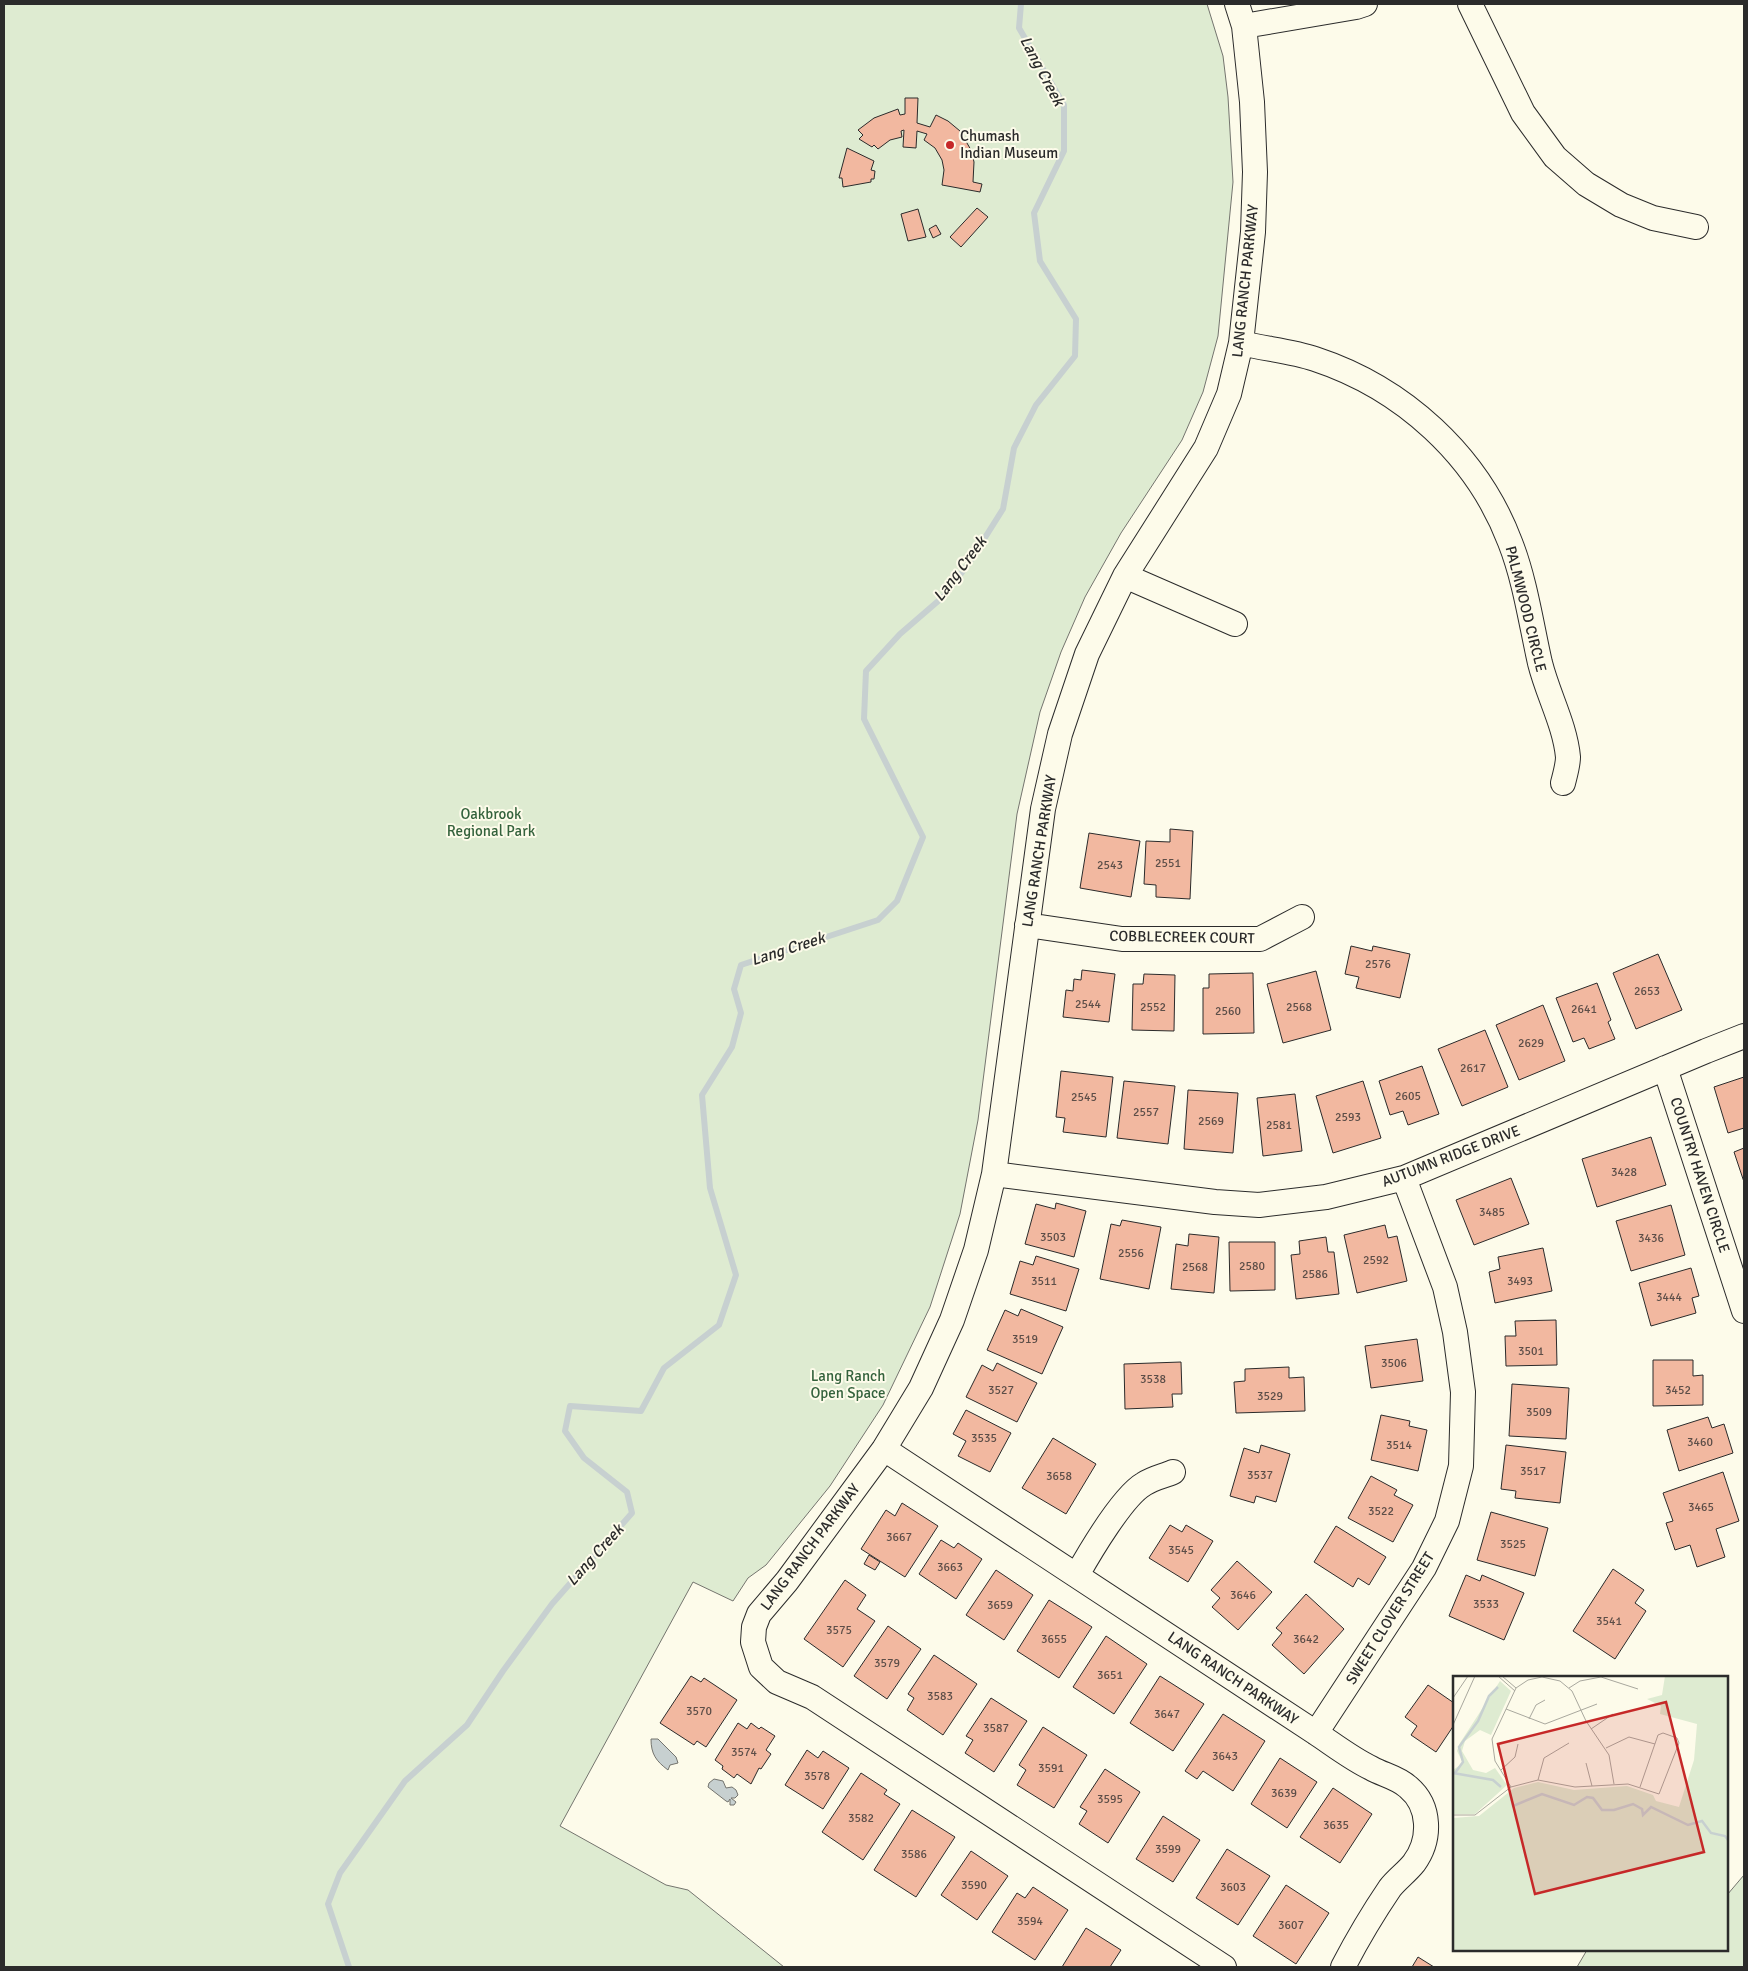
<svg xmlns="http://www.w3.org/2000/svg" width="1748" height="1971" viewBox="0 0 1748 1971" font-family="Signika,sans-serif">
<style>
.green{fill:#deebd1;stroke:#74746e}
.water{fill:#c7d0d0;stroke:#74746e}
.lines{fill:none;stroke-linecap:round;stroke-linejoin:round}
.stream{stroke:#c7d0d0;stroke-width:6}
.building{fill:#f2b8a0;stroke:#2b2b2b}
.minor-casing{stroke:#2b2b2b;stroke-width:26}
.minor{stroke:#fdfbea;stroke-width:24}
.poi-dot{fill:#c62828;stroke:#fdfbea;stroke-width:2}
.labels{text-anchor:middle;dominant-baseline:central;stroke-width:4;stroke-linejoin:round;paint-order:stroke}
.number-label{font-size:12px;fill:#5d4e48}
.poi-label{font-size:15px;fill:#2b2b2b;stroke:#fdfbea;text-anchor:start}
.street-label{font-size:15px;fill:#2b2b2b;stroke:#fdfbea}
.park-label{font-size:15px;fill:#34623c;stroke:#fdfbea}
.water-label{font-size:16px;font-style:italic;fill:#2b2b2b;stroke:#fdfbea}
.inset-river{fill:none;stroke:#c7d0d0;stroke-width:2.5}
.inset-road{fill:none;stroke:#a9a89e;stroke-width:1}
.view{fill:#c62828;fill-opacity:0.15;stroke:#c62828;stroke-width:2.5}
.inset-edge{fill:none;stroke:#2b2b2b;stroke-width:2.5}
</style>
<rect width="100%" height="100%" fill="#fdfbea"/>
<!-- green -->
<path class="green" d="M4 4H1207L1223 56 1228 97 1233 182 1218 336 1203 392 1182 440 1121 533 1085 597 1061 652 1040 712 1017 814 978 1120 960 1214 930 1307 883 1405 830 1486 766 1565 748 1578 733 1601 693 1582 560 1826 666 1885 688 1890 784 1967H4Z
M1744 1875V1967H1577L1587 1950H1727V1895Z"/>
<!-- water -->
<path class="water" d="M651 1739H658L676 1757 678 1763 670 1765 668 1770C656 1761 651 1754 651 1739Z
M714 1779 723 1781 726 1788 732 1787 736 1790 738 1795 735 1798H731L736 1802 734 1805H730V1799L728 1802 726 1801 708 1787 709 1783Z"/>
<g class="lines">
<!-- stream -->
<path class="stream" d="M349 1967 328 1904 340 1873 405 1781 467 1725 503 1671 552 1604 632 1513 627 1492 584 1458 565 1431 570 1406 641 1411 664 1368 719 1325 736 1275 710 1188 702 1095 732 1047 741 1013 734 989 741 965 878 920 897 901 923 837 864 719 866 671 900 634 944 596 969 563 1003 509 1014 448 1036 405 1075 356 1076 319 1040 261 1034 213 1064 151V105L1019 28 1021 4"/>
</g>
<!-- building -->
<path class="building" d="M905 98H918L917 123 930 127 936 115 948 121 960 131 971 150 974 162 973 182 982 184 980 192 942 185 944 170 942 160 935 148 924 140 927 134 917 131 916 148 903 147 904 130 901 131 902 137 890 140 878 149 874 145 872 147 859 139 863 135 858 130 874 118 898 109 900 115 905 114Z
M847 148 874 161 871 170 875 171 874 179H871V182L843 187 842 178H839Z
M977 208 988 217 961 247 950 237Z
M918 209 926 237 908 241 901 214Z
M936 225 941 234 933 238 929 229Z
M1170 829 1193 831 1190 899 1156 897V885L1144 884 1146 841 1170 842Z
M1089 833 1140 841 1131 897 1080 888Z
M1351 946 1372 951 1373 946 1410 954 1400 998 1356 988 1359 977 1345 974Z
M1658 954 1682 1010 1636 1029 1613 973Z
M1082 970 1115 974 1109 1022 1063 1017 1066 990 1073 991 1074 979 1081 980Z
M1316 971 1331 1030 1283 1043 1267 984Z
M1253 973 1254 1033 1203 1034V988H1209V974Z
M1144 974 1175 975 1174 1031 1132 1030 1133 984H1143Z
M1597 983 1611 1020 1608 1022 1615 1039 1589 1049 1584 1038 1573 1042 1556 998Z
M1543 1005 1565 1061 1519 1080 1496 1025Z
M1485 1030 1508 1087 1462 1106 1438 1049Z
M1422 1066 1439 1114 1408 1125 1403 1111 1390 1115 1379 1081Z
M1061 1071 1113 1077 1106 1137 1063 1132 1065 1118 1056 1117Z
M1744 1077V1128L1728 1133 1714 1087Z
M1124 1081 1175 1086 1168 1144 1117 1138Z
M1363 1081 1381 1138 1333 1153 1316 1096Z
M1188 1090 1238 1093 1233 1153 1184 1149Z
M1295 1094 1302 1151 1263 1156 1257 1098Z
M1651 1137 1666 1185 1597 1207 1582 1159Z
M1744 1148V1182L1734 1152Z
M1511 1178 1529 1224 1474 1245 1456 1200Z
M1056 1203 1086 1211 1074 1257 1025 1244 1036 1204 1055 1209Z
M1671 1205 1685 1255 1631 1271 1616 1221Z
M1122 1220 1161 1227 1149 1289 1100 1279 1111 1224 1120 1226Z
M1385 1225 1388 1238 1397 1236 1407 1281 1357 1293 1344 1235Z
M1189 1234 1219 1237 1214 1293 1171 1289 1176 1244 1188 1246Z
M1326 1237 1328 1252H1334L1339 1294 1296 1299 1291 1255 1300 1254 1299 1241Z
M1229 1242H1275V1290L1230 1291Z
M1543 1248 1552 1291 1495 1303 1489 1272 1500 1269 1498 1257Z
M1036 1256 1079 1269 1066 1311 1010 1294 1020 1261 1033 1265Z
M1691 1268 1699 1296 1692 1298 1696 1313 1651 1326 1639 1283Z
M1021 1309 1063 1327 1042 1374 987 1350 1005 1310 1018 1316Z
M1556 1320 1557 1365 1506 1366 1505 1336H1516L1515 1321Z
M1417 1339 1423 1381 1371 1388 1365 1346Z
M1653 1360H1693V1376L1703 1375V1405L1653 1406Z
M1181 1362 1182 1394H1172L1173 1407 1125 1409 1124 1364Z
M997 1363 1037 1383 1017 1422 966 1397 982 1365 993 1371Z
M1289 1367V1378L1304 1377 1305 1411 1236 1413 1234 1382 1245 1381V1369Z
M1512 1384 1569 1388 1566 1439 1509 1436Z
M966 1410 1011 1433 990 1472 958 1456 966 1441 953 1434Z
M1381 1415 1410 1421 1409 1426 1427 1430 1418 1471 1371 1460Z
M1708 1417 1712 1428 1724 1424 1733 1453 1679 1471 1667 1430Z
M1053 1438 1096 1464 1066 1514 1022 1488Z
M1261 1445 1290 1454 1276 1502 1256 1496 1254 1503 1230 1496 1244 1448 1259 1453Z
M1506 1445 1566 1452 1560 1503 1515 1498 1516 1491 1501 1489Z
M1723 1472 1739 1521 1716 1529 1725 1557 1697 1567 1690 1545 1675 1550 1666 1523 1673 1521 1663 1493Z
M1371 1476 1397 1490 1394 1495 1413 1505 1393 1542 1348 1518Z
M902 1503 938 1526 905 1577 861 1549 886 1510 895 1516Z
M1491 1512 1548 1528 1535 1576 1477 1560Z
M1170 1525 1182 1532 1186 1525 1213 1541 1188 1582 1149 1558Z
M1336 1526 1386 1557 1369 1585 1358 1578 1353 1587 1314 1562Z
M941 1540 954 1548 958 1543 982 1559 956 1599 919 1574Z
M869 1555 880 1562 875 1570 864 1564Z
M1237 1561 1272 1592 1238 1630 1212 1607 1220 1598 1211 1590Z
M1613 1569 1644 1590 1635 1603 1646 1611 1615 1659 1573 1631Z
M996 1570 1033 1595 1004 1640 966 1615Z
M1466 1575 1480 1581 1482 1575 1524 1593 1504 1640 1449 1616Z
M845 1580 866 1595 857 1609 875 1621 843 1667 804 1639Z
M1306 1594 1344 1629 1304 1674 1272 1645 1282 1633 1276 1628Z
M1049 1600 1092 1627 1059 1678 1017 1651Z
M888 1626 921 1649 887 1699 854 1676Z
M1106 1636 1147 1664 1114 1714 1073 1687Z
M934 1655 977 1684 943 1735 907 1710 914 1698 908 1694Z
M691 1676 701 1682 704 1678 737 1700 706 1747 697 1741 694 1745 660 1723Z
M1160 1676 1204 1704 1173 1751 1130 1723Z
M1428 1685 1454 1703V1725L1436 1752 1411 1735 1417 1726 1405 1717Z
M991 1698 1027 1721 994 1772 965 1753 973 1740 966 1736Z
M1223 1714 1265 1741 1233 1791 1203 1771 1197 1779 1185 1771Z
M738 1723 747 1729 751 1723 759 1729 761 1727 775 1736 766 1750 771 1754 761 1769 759 1768 751 1784 737 1774 734 1778 722 1769 723 1766 715 1760Z
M1043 1727 1087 1755 1054 1808 1017 1785 1026 1770 1019 1765Z
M807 1750 818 1758 823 1751 849 1768 823 1809 785 1785Z
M1280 1758 1317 1782 1287 1828 1251 1804Z
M1105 1769 1140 1792 1108 1843 1079 1824 1087 1811 1080 1807Z
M861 1773 887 1790 884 1794 900 1804 863 1860 822 1832Z
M1333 1788 1372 1814 1340 1863 1300 1837Z
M912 1810 955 1837 916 1897 874 1870Z
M1163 1816 1200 1840 1173 1882 1136 1859Z
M1227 1849 1270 1876 1238 1925 1196 1898Z
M971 1851 1008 1876 977 1920 941 1895Z
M1286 1885 1329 1913 1296 1964 1253 1936Z
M1033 1887 1068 1910 1035 1960 992 1932 1017 1893 1025 1898Z
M1086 1928 1121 1950 1110 1967H1062Z
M1418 1957 1434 1967H1412Z"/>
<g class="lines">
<defs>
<path id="minor" d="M1470 4 1523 113 1555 157 1586 184 1621 205 1653 218 1696 227
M1244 26 1356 7 1365 4
M1241 343C1265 349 1292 351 1315 359 1403 388 1477 455 1510 542 1525 580 1531 623 1540 663 1548 695 1565 725 1568 757 1568 765 1565 775 1563 783
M1125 576 1235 624
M1027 925 1122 939H1260L1302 917
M1665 1068 1744 1311
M994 1174 1215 1202 1259 1205 1326 1197 1404 1178 1706 1051 1744 1036
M884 1449 1316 1733C1334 1745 1352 1759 1371 1768 1383 1775 1397 1777 1408 1787 1431 1806 1431 1840 1414 1863 1407 1872 1397 1879 1390 1888 1373 1913 1357 1940 1343 1967
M1077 1575C1090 1552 1123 1496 1144 1484 1153 1478 1164 1476 1173 1472
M1316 1733 1424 1568 1447 1521 1461 1466 1463 1392 1455 1332 1445 1287 1404 1178
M1224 1967 812 1697 777 1682 761 1667 753 1642 754 1627 759 1614 787 1581 884 1449 921 1388 952 1320 976 1250 994 1174 1043 809 1060 734 1087 654 1125 576 1206 448 1229 394 1241 343 1253 232 1255 172 1252 102 1244 26 1237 4"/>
</defs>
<!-- minor casing -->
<use href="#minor" class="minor-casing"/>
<!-- minor -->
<use href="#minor" class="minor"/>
</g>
<!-- markers -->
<circle class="poi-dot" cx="950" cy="145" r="5"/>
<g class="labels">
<!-- number labels -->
<g class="number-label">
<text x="1168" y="863">2551</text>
<text x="1110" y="865">2543</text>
<text x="1378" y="964">2576</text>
<text x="1647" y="991">2653</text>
<text x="1088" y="1004">2544</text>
<text x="1153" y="1007">2552</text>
<text x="1299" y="1007">2568</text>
<text x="1584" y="1009">2641</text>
<text x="1228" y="1011">2560</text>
<text x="1531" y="1043">2629</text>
<text x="1473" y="1068">2617</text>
<text x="1408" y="1096">2605</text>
<text x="1084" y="1097">2545</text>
<text x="1146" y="1112">2557</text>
<text x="1348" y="1117">2593</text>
<text x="1211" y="1121">2569</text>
<text x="1279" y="1125">2581</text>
<text x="1624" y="1172">3428</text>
<text x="1492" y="1212">3485</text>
<text x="1053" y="1237">3503</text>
<text x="1651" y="1238">3436</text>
<text x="1131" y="1253">2556</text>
<text x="1376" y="1260">2592</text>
<text x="1252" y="1266">2580</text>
<text x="1195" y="1267">2568</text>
<text x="1315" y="1274">2586</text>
<text x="1044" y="1281">3511</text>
<text x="1520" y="1281">3493</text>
<text x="1669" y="1297">3444</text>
<text x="1025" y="1339">3519</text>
<text x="1531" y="1351">3501</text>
<text x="1394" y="1363">3506</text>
<text x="1153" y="1379">3538</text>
<text x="1001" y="1390">3527</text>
<text x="1678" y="1390">3452</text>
<text x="1270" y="1396">3529</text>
<text x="1539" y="1412">3509</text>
<text x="984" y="1438">3535</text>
<text x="1700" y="1442">3460</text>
<text x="1399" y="1445">3514</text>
<text x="1533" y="1471">3517</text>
<text x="1260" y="1475">3537</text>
<text x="1059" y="1476">3658</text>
<text x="1701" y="1507">3465</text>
<text x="1381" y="1511">3522</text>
<text x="899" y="1537">3667</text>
<text x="1513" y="1544">3525</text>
<text x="1181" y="1550">3545</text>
<text x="950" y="1567">3663</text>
<text x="1243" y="1595">3646</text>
<text x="1486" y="1604">3533</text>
<text x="1000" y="1605">3659</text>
<text x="1609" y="1621">3541</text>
<text x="839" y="1630">3575</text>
<text x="1054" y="1639">3655</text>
<text x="1306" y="1639">3642</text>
<text x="887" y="1663">3579</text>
<text x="1110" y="1675">3651</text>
<text x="940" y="1696">3583</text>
<text x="699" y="1711">3570</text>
<text x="1167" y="1714">3647</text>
<text x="996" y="1728">3587</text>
<text x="744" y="1752">3574</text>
<text x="1225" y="1756">3643</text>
<text x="1051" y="1768">3591</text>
<text x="817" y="1776">3578</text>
<text x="1284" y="1793">3639</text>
<text x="1110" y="1799">3595</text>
<text x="861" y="1818">3582</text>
<text x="1336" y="1825">3635</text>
<text x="1168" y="1849">3599</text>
<text x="914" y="1854">3586</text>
<text x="974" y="1885">3590</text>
<text x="1233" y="1887">3603</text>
<text x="1030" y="1921">3594</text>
<text x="1291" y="1925">3607</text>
</g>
<!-- poi labels -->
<g class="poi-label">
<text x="960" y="136">Chumash<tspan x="960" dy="17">Indian Museum</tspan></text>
</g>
<!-- street labels -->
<g class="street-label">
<text transform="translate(1245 281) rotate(-84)">LANG RANCH PARKWAY</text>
<text transform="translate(1526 609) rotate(76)">PALMWOOD CIRCLE</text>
<text transform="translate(1039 851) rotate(-81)">LANG RANCH PARKWAY</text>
<text transform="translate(1182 937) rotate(1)">COBBLECREEK COURT</text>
<text transform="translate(1451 1156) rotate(-21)">AUTUMN RIDGE DRIVE</text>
<text transform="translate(1700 1175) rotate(72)">COUNTRY HAVEN CIRCLE</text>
<text transform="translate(810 1547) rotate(-53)">LANG RANCH PARKWAY</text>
<text transform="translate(1390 1618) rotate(-58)">SWEET CLOVER STREET</text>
<text transform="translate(1233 1678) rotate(34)">LANG RANCH PARKWAY</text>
</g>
<!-- park labels -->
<g class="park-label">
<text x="491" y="814">Oakbrook<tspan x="491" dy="17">Regional Park</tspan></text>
<text x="848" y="1376">Lang Ranch<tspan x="848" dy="17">Open Space</tspan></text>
</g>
<!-- water labels -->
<g class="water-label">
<text transform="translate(1042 71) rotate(62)">Lang Creek</text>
<text transform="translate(960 569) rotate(-53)">Lang Creek</text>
<text transform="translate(788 949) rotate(-18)">Lang Creek</text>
<text transform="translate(595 1555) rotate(-48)">Lang Creek</text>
</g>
</g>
<!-- overview -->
<g transform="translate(1453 1676)">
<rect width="275" height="275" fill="#fdfbea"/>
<path d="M212 0H275V275H0V142L26 140 61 112 85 106 121 114 174 110 200 119 203 125 226 131 241 84 244 48 207 38 208 30 194 23 209 19ZM47 5 58 15 38 59 27 54 12 65 9 75 20 94 33 97 42 92 54 109 22 138H0V94L10 87 4 75 7 67Z" fill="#deebd1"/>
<path class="inset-river" d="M0 97 40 104 48 111M2 97 10 86 6 71 25 45 36 20 45 11M57 118 60 130 89 118 121 129 134 121 140 122 149 134H161L180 128 189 133 190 139 198 131 235 149 249 145 258 157 272 160 275 164"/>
<path class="inset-road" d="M45 0 62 15M49 0 63 12M116 12 127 5 148 1 185 13M0 22 15 0M53 33 92 48 144 28M76 43 83 29 92 24M0 49 22 0M138 53 160 38M153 72 176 61 202 68M133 87 139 110M48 94 62 81 65 68M85 104 91 82 116 67M58 111 42 85 39 63 63 12 75 4 89 1 107 5 119 15 133 45 156 79 161 108M0 139H22L58 111 85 104 122 111 175 108 206 118 226 67 224 62 210 57 205 59 187 111"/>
<path class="view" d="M213 26 251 176 82 218 45 68Z"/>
<rect width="275" height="275" class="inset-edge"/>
</g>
<!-- border -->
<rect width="1748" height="1971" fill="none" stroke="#2b2b2b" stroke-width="10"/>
</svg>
